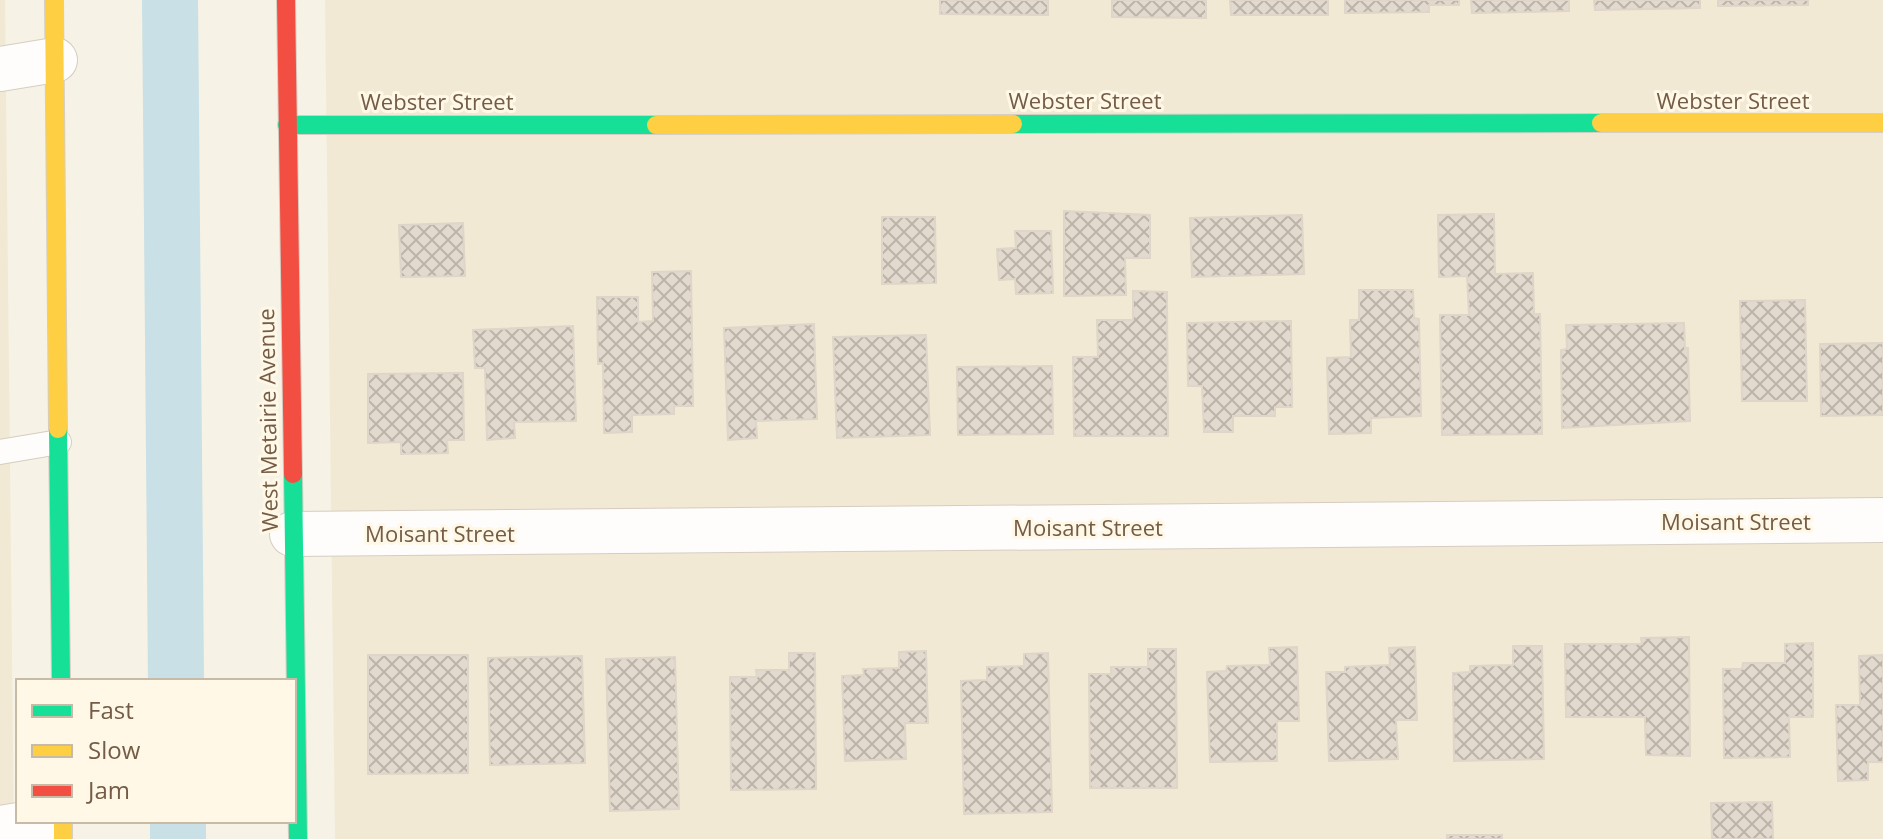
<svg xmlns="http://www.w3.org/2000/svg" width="1883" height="839" viewBox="0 0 1883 839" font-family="'Open Sans',sans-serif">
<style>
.residential{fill:#f2e9d5}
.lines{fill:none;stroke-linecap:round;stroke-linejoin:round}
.canal{stroke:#c8e0e6;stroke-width:56}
.building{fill:url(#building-cross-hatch);stroke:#dfd5c8;stroke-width:2}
.lane-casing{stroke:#d5cdc1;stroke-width:26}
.street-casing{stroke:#d5cdc1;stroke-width:46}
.fast-casing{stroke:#d6cec3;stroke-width:20}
.slow-casing{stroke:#d6cec3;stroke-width:20}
.jam-casing{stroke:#d6cec3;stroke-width:20}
.lane{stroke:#fefdfb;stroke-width:24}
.street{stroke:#fefdfb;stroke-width:44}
.fast{stroke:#16e098;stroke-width:18}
.slow{stroke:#ffcf43;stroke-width:18}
.jam{stroke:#f24e42;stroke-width:18}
.labels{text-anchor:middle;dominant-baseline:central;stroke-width:6;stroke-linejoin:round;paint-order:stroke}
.street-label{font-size:22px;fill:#745c46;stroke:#fff8e6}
</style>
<defs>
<pattern id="building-cross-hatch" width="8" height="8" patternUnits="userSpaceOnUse" patternTransform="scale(2)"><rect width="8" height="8" fill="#e2dace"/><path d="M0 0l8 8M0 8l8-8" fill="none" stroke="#bcb4a9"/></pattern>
</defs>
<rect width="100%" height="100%" fill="#f6f2e6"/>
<!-- residential -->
<path class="residential" d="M0 0H5L14 839H0Z
M325 0H1883V839H335Z"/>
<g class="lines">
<!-- canal -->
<path class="canal" d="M170 0 176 681
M178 821V839"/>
</g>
<!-- building -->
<path class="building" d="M940 0H1048V15L940 14Z
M1112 0H1206V18L1112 17Z
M1230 0H1328V15H1231Z
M1345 0H1459V5H1429V12L1345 13Z
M1471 0H1569V11L1472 13Z
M1594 0H1700V8L1595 10Z
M1718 0H1808V5L1718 6Z
M1064 211 1150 215V258H1125L1126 295 1064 296Z
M1494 214 1495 274 1533 273 1534 314H1540L1542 434 1442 435 1440 315H1469L1467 276 1439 277 1438 215Z
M1302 215 1304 274 1192 277 1190 218Z
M882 217H935L936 283 882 284Z
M463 223 465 276 401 277 399 225Z
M1015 231H1051L1053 293 1016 294 1015 279 999 280 997 249 1016 248Z
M691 271 693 406H674V414L632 415V432L604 433 603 363 598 364 597 297H638V322L653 321 652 272Z
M1359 290H1413L1414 318 1419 319 1421 416 1371 418V433L1329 434 1327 358 1351 357 1350 320H1359Z
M1133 291 1167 292 1168 436H1074L1073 357H1098L1097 320H1133Z
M1805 300 1807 401H1742L1740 301Z
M1291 321 1292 407H1275V416H1233V432H1204L1202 386H1188L1187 323Z
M1684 323 1685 348H1688L1690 421 1562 428 1561 350 1567 349 1566 325Z
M814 324 817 419 756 421 757 438 728 440 724 328Z
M573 326 576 421 514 422 515 438 487 440 485 368H475L473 330Z
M926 335 930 435 837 438 833 337Z
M1883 343V415L1821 416 1820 344Z
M1052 366 1053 434 958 435 957 367Z
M463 373 464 440H447L448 453 401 454V442L368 443V374Z
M1689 637 1690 756 1646 755 1645 717H1566L1565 644H1642L1641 638Z
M1813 643V717H1789L1790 757 1724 758 1723 669H1742L1743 663H1785V644Z
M1513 646H1542L1544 759 1454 761 1453 673 1470 672V666L1513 665Z
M1297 647 1299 721H1277V761L1210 762 1207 672 1226 671 1227 666 1270 665 1269 648Z
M1415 647 1417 720H1396L1398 759 1329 761 1326 672H1345V667L1390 665 1389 648Z
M1148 649H1176L1177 788H1090L1089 674H1111V667H1148Z
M926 651 928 723H905L906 759 845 761 842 676 864 675 863 669 899 668V652Z
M789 653H815L816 789 731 790 730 677H757L756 670H789Z
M1048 653 1052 812 964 814 961 681 987 680V667L1024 666V654Z
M368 655H468V773L368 774Z
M1883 655V762H1868V780L1838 781 1836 705H1860L1859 656Z
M582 656 585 763 490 765 488 658Z
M675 657 679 809 610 811 606 659Z
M1772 802 1773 839H1712L1711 803Z
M1447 835H1502V839H1447Z"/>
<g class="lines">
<defs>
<path id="lane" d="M0 452 59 442"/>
<path id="street" d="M0 69 55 60
M292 534 1883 520
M0 828 42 821"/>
<path id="fast" d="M1013 124 1601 123
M287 125H656
M58 429 61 681
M293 474 298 839"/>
<path id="slow" d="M54 0 58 429
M1601 123H1883
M656 125 1013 124
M63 821V839"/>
<path id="jam" d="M286 0 293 474"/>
</defs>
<!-- lane casing -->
<use href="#lane" class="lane-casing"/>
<!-- street casing -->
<use href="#street" class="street-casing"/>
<!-- fast casing -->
<use href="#fast" class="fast-casing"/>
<!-- slow casing -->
<use href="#slow" class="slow-casing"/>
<!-- jam casing -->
<use href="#jam" class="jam-casing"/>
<!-- lane -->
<use href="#lane" class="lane"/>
<!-- street -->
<use href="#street" class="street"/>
<!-- fast -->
<use href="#fast" class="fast"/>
<!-- slow -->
<use href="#slow" class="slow"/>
<!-- jam -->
<use href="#jam" class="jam"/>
</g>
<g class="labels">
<!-- street labels -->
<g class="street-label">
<text x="1085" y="100">Webster Street</text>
<text x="1733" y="100">Webster Street</text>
<text x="437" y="101">Webster Street</text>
<text transform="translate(267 420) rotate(-91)">West Metairie Avenue</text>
<text x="1736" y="521">Moisant Street</text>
<text x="1088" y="527">Moisant Street</text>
<text x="440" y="533">Moisant Street</text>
</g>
</g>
<!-- legend -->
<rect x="16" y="679" width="280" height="144" fill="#fff8e6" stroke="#c7baa6" stroke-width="2"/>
<rect x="32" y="705" width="40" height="12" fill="#16e098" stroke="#c7baa6" stroke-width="2"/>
<text x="88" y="719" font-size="24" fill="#745c46">Fast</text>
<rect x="32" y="745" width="40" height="12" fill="#ffcf43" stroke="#c7baa6" stroke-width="2"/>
<text x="88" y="759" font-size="24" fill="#745c46">Slow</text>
<rect x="32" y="785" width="40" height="12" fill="#f24e42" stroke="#c7baa6" stroke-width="2"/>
<text x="88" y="799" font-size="24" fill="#745c46">Jam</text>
</svg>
